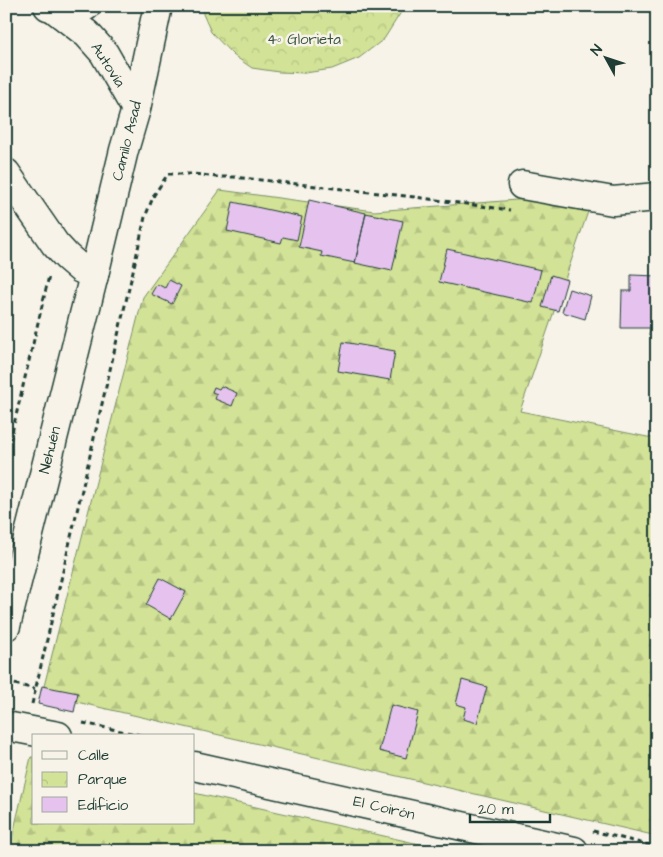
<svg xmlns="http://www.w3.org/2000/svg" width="663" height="857" viewBox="0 0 663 857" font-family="'Architects Daughter',sans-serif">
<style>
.forest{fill:url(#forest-firs);stroke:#789065}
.park{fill:url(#park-crowns);stroke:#789065}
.building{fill:#e5c3ee;stroke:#1f3d34}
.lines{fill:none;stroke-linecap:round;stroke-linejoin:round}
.street-casing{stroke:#1f3d34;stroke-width:31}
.secondary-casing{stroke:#1f3d34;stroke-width:31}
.path{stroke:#1f3d34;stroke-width:3;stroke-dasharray:5 4;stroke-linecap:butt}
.street{stroke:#f7f3e8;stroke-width:28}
.secondary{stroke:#f7f3e8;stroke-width:28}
.labels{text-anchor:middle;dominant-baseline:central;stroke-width:5;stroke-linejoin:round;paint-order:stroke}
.park-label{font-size:15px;fill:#3a5643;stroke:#f7f3e8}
.street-label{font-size:15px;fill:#1f3d34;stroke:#f7f3e8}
</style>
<defs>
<pattern id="forest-firs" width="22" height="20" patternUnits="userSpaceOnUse" patternTransform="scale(1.25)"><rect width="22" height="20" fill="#d2e296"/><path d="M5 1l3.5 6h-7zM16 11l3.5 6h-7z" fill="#b4c382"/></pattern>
<pattern id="park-crowns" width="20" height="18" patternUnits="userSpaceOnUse" patternTransform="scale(1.25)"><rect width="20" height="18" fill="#d2e296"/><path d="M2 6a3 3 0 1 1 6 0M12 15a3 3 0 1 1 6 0" fill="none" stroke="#b4c382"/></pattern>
</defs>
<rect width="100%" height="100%" fill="#f7f3e8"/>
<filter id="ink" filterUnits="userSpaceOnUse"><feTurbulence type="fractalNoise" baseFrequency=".02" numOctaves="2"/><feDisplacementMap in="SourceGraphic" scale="10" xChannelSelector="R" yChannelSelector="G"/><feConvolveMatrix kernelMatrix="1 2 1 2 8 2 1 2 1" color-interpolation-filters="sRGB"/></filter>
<g filter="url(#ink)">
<!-- forest -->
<path class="forest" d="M220 190 374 211 594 194 520 411 657 439V836L42 694 143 297Z
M31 757H34V823H194V793L450 851H9Z"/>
<!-- park -->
<path class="park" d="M203 6H405L384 39 359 58 332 69 305 73 279 72 252 68 233 55 211 32 203 14Z"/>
<!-- building -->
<path class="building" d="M309 200 366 213 355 263 321 256 322 252 299 247Z
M233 202 302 217 297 240 283 237 281 243 227 231Z
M366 213 403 221 392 271 355 263Z
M447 249 541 270 533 303 439 282Z
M551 275 567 280 558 311 542 307Z
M631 275 657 276V336H649L650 328H621L622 291H631Z
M169 280 181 286 172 304 151 294 157 284 165 288Z
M569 289 591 296 585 319 562 312Z
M343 342 395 351 390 380 338 371Z
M221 386 237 393 232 406 215 399 217 394 212 392 214 387 219 389Z
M160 578 186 592 171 619 146 605Z
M462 680 487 687 477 723 463 719 466 707 456 704Z
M42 686 78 693 74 712 38 704Z
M391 705 418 712 406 758 379 751Z"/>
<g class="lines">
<defs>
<path id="street" d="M52 7 87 34 104 53 136 109
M6 173 55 244 67 257 81 269 94 275
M522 185 613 201 657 197
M6 726 58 736
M194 766 574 851"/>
<path id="secondary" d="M48 6 74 9 86 6
M6 626 94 275 124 150 136 109 158 6"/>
</defs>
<!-- street casing -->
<use href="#street" class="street-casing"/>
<!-- secondary casing -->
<use href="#secondary" class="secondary-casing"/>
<!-- path -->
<path class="path" d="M6 458 49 276
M6 682 35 689
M32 704 133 271 145 217 154 195 168 174H194L216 177H234L415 197 510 210
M83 723 145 736
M593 831 657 847"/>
<!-- street -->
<use href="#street" class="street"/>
<!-- secondary -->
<use href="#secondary" class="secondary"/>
</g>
</g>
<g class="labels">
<!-- park labels -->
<g class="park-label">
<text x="304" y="39">4º Glorieta</text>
</g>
<!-- street labels -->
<g class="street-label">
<text transform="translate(108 65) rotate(57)">Autovía</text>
<text transform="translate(127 141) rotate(-76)">Camilo Asad</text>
<text transform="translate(50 450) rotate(-76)">Nehuén</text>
<text transform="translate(384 808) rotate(13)">El Coirón</text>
</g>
</g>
<!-- margin -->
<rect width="663" height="857" fill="none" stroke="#f7f3e8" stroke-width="25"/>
<rect x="12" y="12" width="638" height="832" fill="none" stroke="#1f3d34" stroke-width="2" filter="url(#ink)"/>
<!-- legend -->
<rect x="32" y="734" width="162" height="90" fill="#f7f3e8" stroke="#a1aaa0"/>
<rect x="42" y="751" width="25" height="8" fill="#f7f3e8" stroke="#a1aaa0"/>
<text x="78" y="760" font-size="15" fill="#1f3d34">Calle</text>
<rect x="42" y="772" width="25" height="15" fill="url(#park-crowns)" stroke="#a1aaa0"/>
<text x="78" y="784" font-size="15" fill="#1f3d34">Parque</text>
<rect x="42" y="797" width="25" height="15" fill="#e5c3ee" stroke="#a1aaa0"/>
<text x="78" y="810" font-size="15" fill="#1f3d34">Edificio</text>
<!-- north arrow -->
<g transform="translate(606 58) rotate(310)" stroke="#f7f3e8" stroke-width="4" paint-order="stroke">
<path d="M0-4L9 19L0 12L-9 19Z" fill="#1f3d34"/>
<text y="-8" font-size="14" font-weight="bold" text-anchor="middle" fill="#1f3d34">N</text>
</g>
<!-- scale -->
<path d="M470 814v8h80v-8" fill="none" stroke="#1f3d34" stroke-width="2.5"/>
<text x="478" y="814" font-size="15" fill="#1f3d34" stroke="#f7f3e8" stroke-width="4" paint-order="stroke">20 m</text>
</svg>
